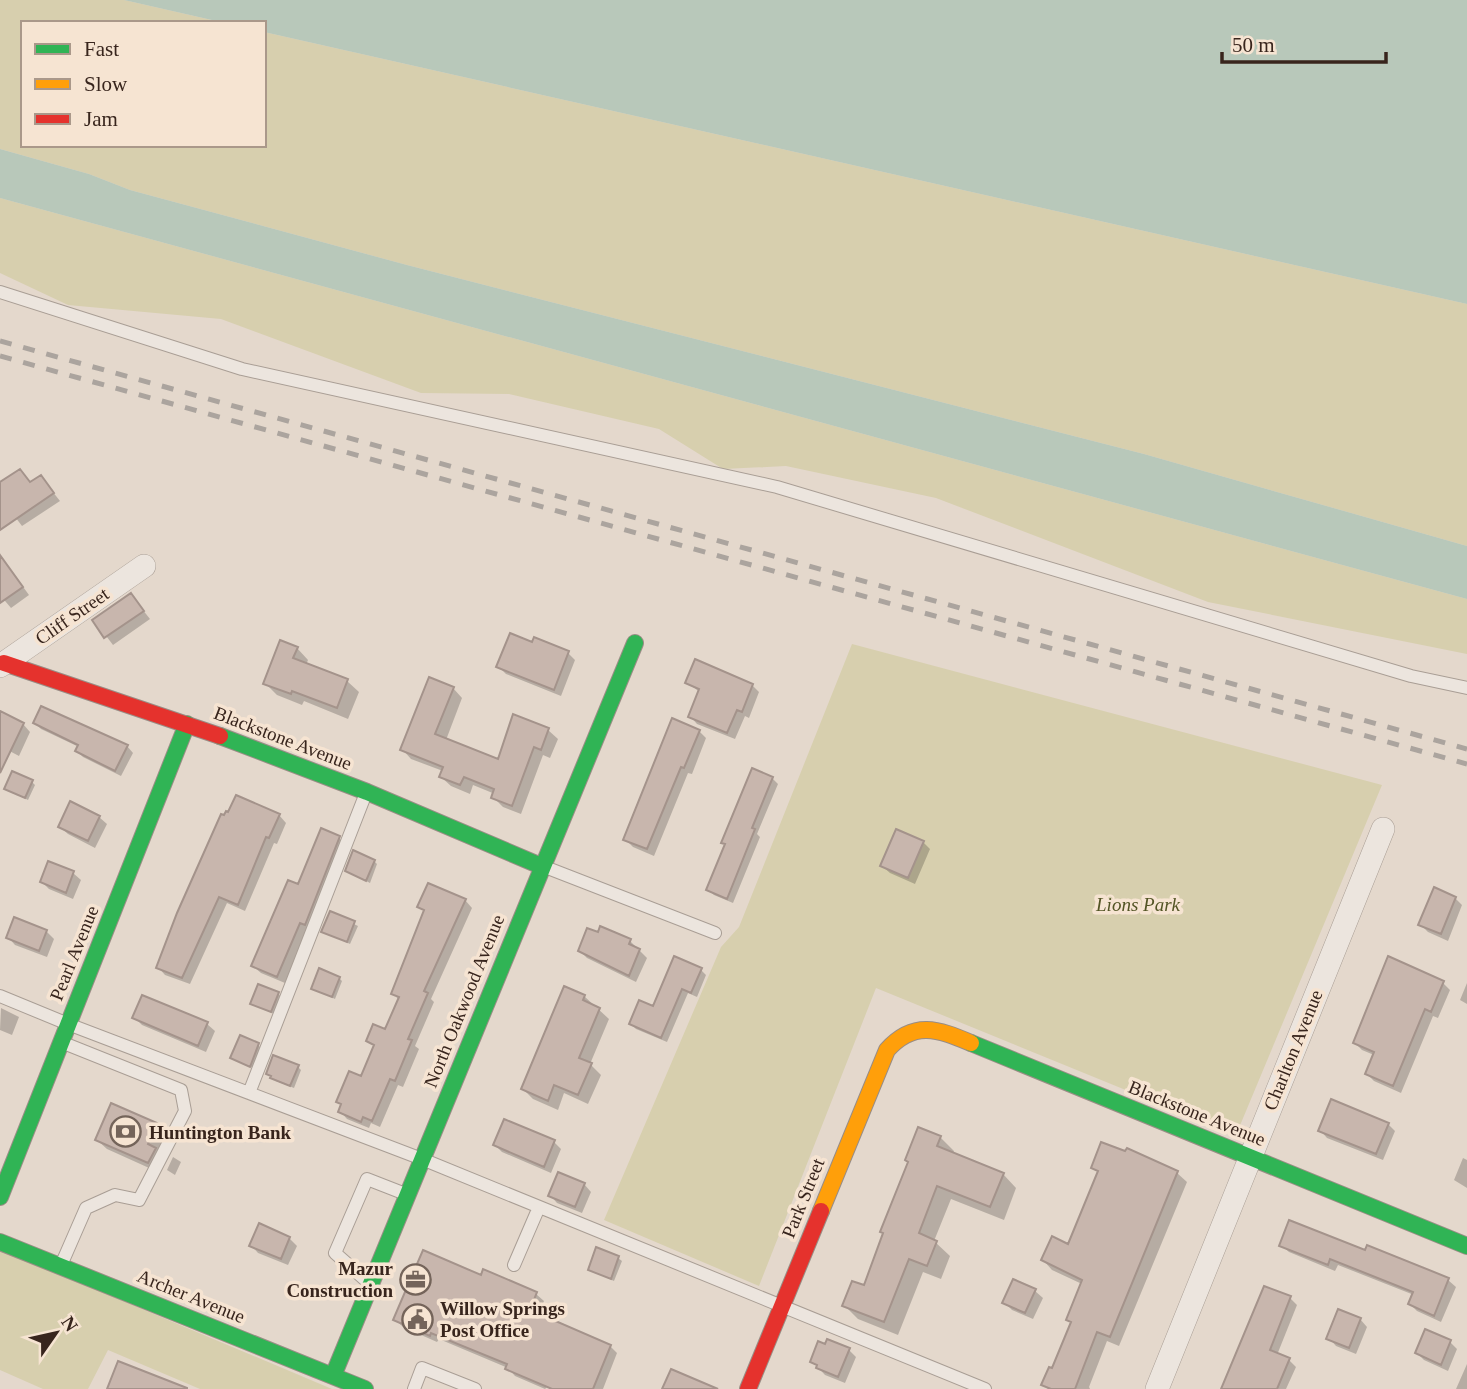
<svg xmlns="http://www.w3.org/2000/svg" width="1467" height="1389" viewBox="0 0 1467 1389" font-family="'Times New Roman',serif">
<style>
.green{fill:#d7cfae}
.water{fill:#b8c8ba}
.shadow{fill:#0003}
.building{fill:#c8b6ad;stroke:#a4938b;stroke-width:2}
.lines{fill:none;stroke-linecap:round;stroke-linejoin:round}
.lane-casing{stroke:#a99e95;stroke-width:14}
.street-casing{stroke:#a99e95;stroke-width:24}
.fast-casing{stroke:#998d85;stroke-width:18}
.slow-casing{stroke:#998d85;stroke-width:18}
.jam-casing{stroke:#998d85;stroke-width:18}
.lane{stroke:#ece5de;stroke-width:12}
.street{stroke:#ece5de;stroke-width:23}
.fast{stroke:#30b455;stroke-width:16}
.slow{stroke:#ff9f0a;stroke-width:16}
.jam{stroke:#e5322d;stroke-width:16}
.rail{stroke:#aba49e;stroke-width:5;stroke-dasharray:12 12;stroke-linecap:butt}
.labels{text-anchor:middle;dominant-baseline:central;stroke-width:7;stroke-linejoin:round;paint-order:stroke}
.street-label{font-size:19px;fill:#38251d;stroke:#f6e4d2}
.park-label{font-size:19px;font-style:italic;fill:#525424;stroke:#f6e4d2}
.poi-label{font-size:19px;font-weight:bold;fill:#38251d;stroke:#f6e4d2;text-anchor:start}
</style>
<rect width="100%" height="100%" fill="#e4d8cc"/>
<!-- green -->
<path class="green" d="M0 0H124L225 23H23V145H264V32L1467 304V546L1144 454 407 265 130 190 89 174 0 149Z
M0 198 1467 599V654L1208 602 936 498 786 466 723 469 659 429 509 394 421 393 221 319 68 305 0 273Z
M852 644 1382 785 1236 1135 876 988 759 1286 604 1220 721 947 739 927Z
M0 1249 332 1389H200L108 1350 88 1389H43L0 1370Z"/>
<!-- water -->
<path class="water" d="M124 0H1467V304L264 32V23H225Z
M0 149 89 174 130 190 407 265 1144 454 1467 546V599L0 198Z"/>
<!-- shadow -->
<path class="shadow" d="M20 471 31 484 41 477 60 501 22 526 0 497V485Z
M0 555 29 595 11 608 0 595Z
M131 595 150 619 113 645 94 620Z
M533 644 568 653 575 660 561 696 506 674 499 667Z
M297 648 308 660 306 665 347 681 359 692 348 719 304 701 302 705 277 695 265 683Z
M687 683 752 685 759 692 749 718 745 716 735 739 697 724 690 716 700 692Z
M453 688 462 698 446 740 499 761 548 730 558 739 550 758 543 755 521 814 503 807 493 797 495 794 473 785 470 794 451 786 441 777 443 771 411 759 402 749Z
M0 722 23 724 30 732 19 756 0 746Z
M35 723 127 746 133 753 121 776 83 757 77 751 79 747 41 729Z
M699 731 706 738 692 774 688 773 654 856 633 847 625 839Z
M772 778 778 784 757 834 760 837 733 903 714 895 708 889 726 845 723 842Z
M32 782 35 785 28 800 6 789Z
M279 815 286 823 277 844 274 843 245 911 227 903 190 984 165 975 158 967Z
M99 817 107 824 95 848 68 834 60 827Z
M339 838 346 845 285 983 261 973 253 966 298 886Z
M923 842 930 849 915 884 890 873 882 866Z
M374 861 377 864 370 883 347 871Z
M49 863 73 873 81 880 73 899 49 889 42 882Z
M1455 898 1462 905 1448 941 1428 932 1421 925Z
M465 900 472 908 431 999 434 1002 415 1046 419 1049 403 1087 398 1085 380 1127 371 1123 369 1128 347 1119 340 1111 342 1106 338 1102 362 1078 375 1047 368 1041 386 1031 399 1000 393 993 425 912 419 907Z
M331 913 358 926 350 944 323 931Z
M46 931 54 939 47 957 15 945 8 937Z
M630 941 647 958 636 982 587 958 580 951Z
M701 970 706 975 697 997 688 993 667 1042 636 1029 631 1024 654 1009Z
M339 978 342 981 335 999 313 988Z
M1443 983 1450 990 1438 1018 1433 1016 1401 1093 1374 1081 1367 1074 1374 1055 1362 1050 1355 1043Z
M1467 983V1004L1460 1000Z
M278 993 281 997 274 1014 252 1004Z
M584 996 609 1019 590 1064 601 1075 588 1104 564 1093 558 1110 533 1099 523 1089Z
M143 997 207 1024 215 1031 206 1052 142 1025 134 1017Z
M1 1008 19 1017 12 1035 0 1030Z
M258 1045 261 1048 253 1068 232 1058Z
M298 1067 301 1070 294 1088 276 1081 268 1073Z
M1388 1124 1395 1131 1383 1160 1327 1138 1320 1130Z
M156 1125 166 1134 158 1152V1172L107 1149 97 1140Z
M940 1137 954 1151 953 1154 1003 1174 1016 1188 1004 1220 951 1199 934 1241 950 1256 941 1279 923 1272 898 1335 858 1319 844 1305 865 1288Z
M554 1142 561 1149 551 1173 502 1152 495 1145Z
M173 1157 181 1162 175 1175 167 1170Z
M1463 1158 1467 1160V1188L1454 1180Z
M1093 1167 1177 1173 1187 1182 1119 1346 1107 1341 1089 1387 1090 1389H1048L1044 1385 1053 1370 1072 1323 1082 1284 1052 1270 1043 1260 1069 1247 1099 1174Z
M584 1184 591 1192 582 1213 557 1203 550 1195Z
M289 1238 297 1246 288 1265 258 1253 251 1245Z
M1281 1245 1366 1253 1368 1247 1448 1280 1456 1287 1441 1322 1417 1311 1410 1304 1414 1295 1338 1265 1335 1271 1289 1252Z
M618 1258 622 1261 614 1281 590 1270Z
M484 1272 536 1294 544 1301 538 1316 610 1346 617 1353 603 1389H557L549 1385 545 1389 515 1376 508 1368 439 1339 437 1342 403 1327 396 1320 482 1277Z
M1014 1281 1035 1291 1043 1298 1033 1319 1012 1310 1004 1302Z
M1290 1298 1297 1305 1277 1355 1289 1360 1296 1367 1286 1389H1223Z
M1360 1319 1367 1327 1356 1354 1336 1346 1329 1338Z
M1450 1342 1457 1349 1448 1371 1424 1360 1417 1353Z
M849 1350 856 1357 845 1383 825 1375 812 1361Z
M1467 1364V1389H1456Z"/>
<!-- building -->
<path class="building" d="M20 469 30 482 41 475 54 493 0 530V482Z
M0 555 23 587 0 603Z
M131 593 144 611 104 638 92 620Z
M510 633 532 642 534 637 569 651 554 690 496 667Z
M280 640 298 647 293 658 348 679 337 708 292 691 291 694 263 684Z
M695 659 753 684 742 712 737 710 727 733 688 717 699 689 685 683Z
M429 677 454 687 435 734 498 759 513 714 549 728 541 750 534 747 512 806 491 798 494 789 464 777 460 785 439 777 443 767 400 750Z
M41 706 128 745 115 771 75 751 78 745 33 723Z
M0 711 24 723 0 773Z
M672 718 700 730 684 768 681 767 647 849 623 840Z
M752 768 773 777 752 828 755 829 727 899 706 890 725 844 721 843Z
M12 771 33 780 25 798 4 789Z
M236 795 280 814 269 838 266 837 238 905 219 897 182 978 156 968 177 913 221 814 224 815 226 811 228 812Z
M70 801 100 816 88 841 58 827Z
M321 828 340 836 305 925 300 923 277 977 251 966 288 880 298 884Z
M896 829 924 841 908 878 880 866Z
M353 850 375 860 366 881 345 871Z
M48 861 74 871 66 893 40 882Z
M428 883 466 899 424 991 428 993 408 1039 412 1040 395 1081 390 1079 372 1121 363 1117 361 1122 338 1112 341 1104 336 1102 349 1071 361 1076 374 1045 366 1041 373 1024 385 1029 399 997 391 994 424 910 417 907Z
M1434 887 1456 897 1441 934 1418 925Z
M330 911 355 921 347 942 321 932Z
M14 917 47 930 39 951 6 938Z
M600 926 631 939 629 944 640 949 629 976 578 951 587 928 598 932Z
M674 956 702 968 691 993 682 989 661 1038 629 1024 639 1000 653 1006Z
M1388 956 1444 981 1431 1012 1425 1009 1393 1086 1365 1074 1374 1052 1353 1043Z
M319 968 340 977 332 997 311 989Z
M258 984 279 992 271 1012 250 1004Z
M564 986 585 995 583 1000 600 1008 579 1058 592 1063 578 1095 554 1085 548 1101 521 1089Z
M142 995 208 1022 198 1046 132 1018Z
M240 1035 259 1043 250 1067 230 1058Z
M273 1055 299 1065 290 1086 270 1078 271 1076 266 1074Z
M1331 1099 1389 1123 1376 1154 1318 1131Z
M111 1103 157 1123 148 1144 156 1148 148 1163 95 1140Z
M504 1119 555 1140 544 1167 493 1145Z
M918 1127 941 1136 937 1146 1004 1173 990 1207 937 1186 919 1233 937 1241 927 1266 909 1259 884 1322 842 1306 852 1281 864 1285 883 1233 880 1232 908 1162 905 1160Z
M1101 1142 1125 1151 1127 1148 1178 1171 1110 1337 1097 1332 1075 1389H1051L1041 1385 1049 1367 1052 1368 1071 1322 1066 1320 1082 1280 1041 1260 1052 1236 1068 1244 1098 1171 1091 1168Z
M558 1172 585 1183 575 1207 548 1196Z
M1289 1220 1365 1250 1367 1245 1449 1278 1434 1316 1408 1304 1413 1292 1330 1259 1328 1265 1279 1246Z
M259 1223 290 1237 281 1259 249 1246Z
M596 1247 619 1256 611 1279 588 1270Z
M423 1250 481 1275 483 1269 537 1292 530 1310 611 1345 593 1389H552L505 1369 507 1364 431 1333 430 1336 393 1320Z
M1013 1279 1036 1289 1025 1313 1002 1303Z
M1264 1286 1291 1296 1270 1350 1290 1358 1277 1389H1221Z
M1338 1309 1361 1318 1349 1348 1326 1339Z
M1425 1329 1451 1340 1441 1365 1415 1353Z
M827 1339 850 1348 838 1377 816 1368 817 1365 810 1362 818 1341 825 1344Z
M118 1361 187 1388V1389H107Z
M671 1369 718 1389H662Z"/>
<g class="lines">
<defs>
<path id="lane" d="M0 292 242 369 777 487 1411 676 1467 688
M545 867 715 933
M0 996 68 1024 422 1159 985 1389
M61 1042 181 1090 185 1111 139 1200 115 1195 86 1208 62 1263
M249 1093 366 793
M514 1265 539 1207
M370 1284 335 1253 367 1179 408 1195
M414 1389 422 1368 475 1389"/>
<path id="street" d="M0 666 144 566
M1157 1389 1383 829"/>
<path id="fast" d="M220 736 367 792 541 866
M971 1043 1467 1246
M0 1197 187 724
M0 1242 365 1389
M333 1376 635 643"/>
<path id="slow" d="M821 1211 887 1050C914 1020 938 1029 971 1043"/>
<path id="jam" d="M4 663 220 736
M748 1389 821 1211"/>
</defs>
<!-- lane casing -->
<use href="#lane" class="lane-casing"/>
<!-- street casing -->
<use href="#street" class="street-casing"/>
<!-- fast casing -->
<use href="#fast" class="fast-casing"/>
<!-- slow casing -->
<use href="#slow" class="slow-casing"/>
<!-- jam casing -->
<use href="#jam" class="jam-casing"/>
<!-- lane -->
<use href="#lane" class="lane"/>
<!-- street -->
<use href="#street" class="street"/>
<!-- fast -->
<use href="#fast" class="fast"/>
<!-- slow -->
<use href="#slow" class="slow"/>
<!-- jam -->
<use href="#jam" class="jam"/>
<!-- rail -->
<path class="rail" d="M0 341 1467 749
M0 356 1467 764"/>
</g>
<!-- icons -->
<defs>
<symbol id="bank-ring" viewBox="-11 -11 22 22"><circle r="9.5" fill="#f6e4d2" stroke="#74645a" stroke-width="1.5"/><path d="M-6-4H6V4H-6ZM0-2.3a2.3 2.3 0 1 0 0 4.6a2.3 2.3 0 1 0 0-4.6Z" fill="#74645a"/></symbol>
<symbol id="office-ring" viewBox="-11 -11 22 22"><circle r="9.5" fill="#f6e4d2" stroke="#74645a" stroke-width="1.5"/><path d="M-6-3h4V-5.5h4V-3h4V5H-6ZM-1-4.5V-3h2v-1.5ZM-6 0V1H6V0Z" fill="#74645a"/></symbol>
<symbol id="civic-ring" viewBox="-11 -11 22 22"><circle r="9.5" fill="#f6e4d2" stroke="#74645a" stroke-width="1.5"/><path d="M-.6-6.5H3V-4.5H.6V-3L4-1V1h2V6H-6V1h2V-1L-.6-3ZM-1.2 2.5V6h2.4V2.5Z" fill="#74645a"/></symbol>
</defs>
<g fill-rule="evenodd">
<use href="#bank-ring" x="108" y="1114" width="35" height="35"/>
<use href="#office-ring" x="398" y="1262" width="35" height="35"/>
<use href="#civic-ring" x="400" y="1302" width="35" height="35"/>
</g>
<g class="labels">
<!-- street labels -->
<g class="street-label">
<text transform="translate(72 616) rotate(-35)">Cliff Street</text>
<text transform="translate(283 738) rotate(21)">Blackstone Avenue</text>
<text transform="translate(74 953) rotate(-68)">Pearl Avenue</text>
<text transform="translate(464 1001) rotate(-68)">North Oakwood Avenue</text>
<text transform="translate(1293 1050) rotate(-68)">Charlton Avenue</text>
<text transform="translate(1197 1113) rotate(22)">Blackstone Avenue</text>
<text transform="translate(803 1198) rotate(-68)">Park Street</text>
<text transform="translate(191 1296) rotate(22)">Archer Avenue</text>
</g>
<!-- park labels -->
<g class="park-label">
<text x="1138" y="904">Lions Park</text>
</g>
<!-- poi labels -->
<g class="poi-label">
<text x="149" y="1132">Huntington Bank</text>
<text x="393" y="1268" text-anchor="end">Mazur<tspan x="393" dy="22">Construction</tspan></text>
<text x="440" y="1308">Willow Springs<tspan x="440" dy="22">Post Office</tspan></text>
</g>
</g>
<!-- legend -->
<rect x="21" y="21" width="245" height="126" fill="#f6e4d2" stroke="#aa988a" stroke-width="2"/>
<rect x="35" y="44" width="35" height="10" fill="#30b455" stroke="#aa988a" stroke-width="2"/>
<text x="84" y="56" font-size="21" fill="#38251d">Fast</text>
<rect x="35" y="79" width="35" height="10" fill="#ff9f0a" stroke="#aa988a" stroke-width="2"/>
<text x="84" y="91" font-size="21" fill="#38251d">Slow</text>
<rect x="35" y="114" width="35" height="10" fill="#e5322d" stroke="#aa988a" stroke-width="2"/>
<text x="84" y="126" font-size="21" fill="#38251d">Jam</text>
<!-- north arrow -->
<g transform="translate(56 1333) rotate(56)" stroke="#f6e4d2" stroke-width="5" paint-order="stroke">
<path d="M0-5L12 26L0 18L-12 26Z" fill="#38251d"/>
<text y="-10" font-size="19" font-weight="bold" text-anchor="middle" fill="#38251d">N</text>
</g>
<!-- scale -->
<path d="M1222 52v10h164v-10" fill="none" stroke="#38251d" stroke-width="3.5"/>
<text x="1232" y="52" font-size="21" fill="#38251d" stroke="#f6e4d2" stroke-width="5" paint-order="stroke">50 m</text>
</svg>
